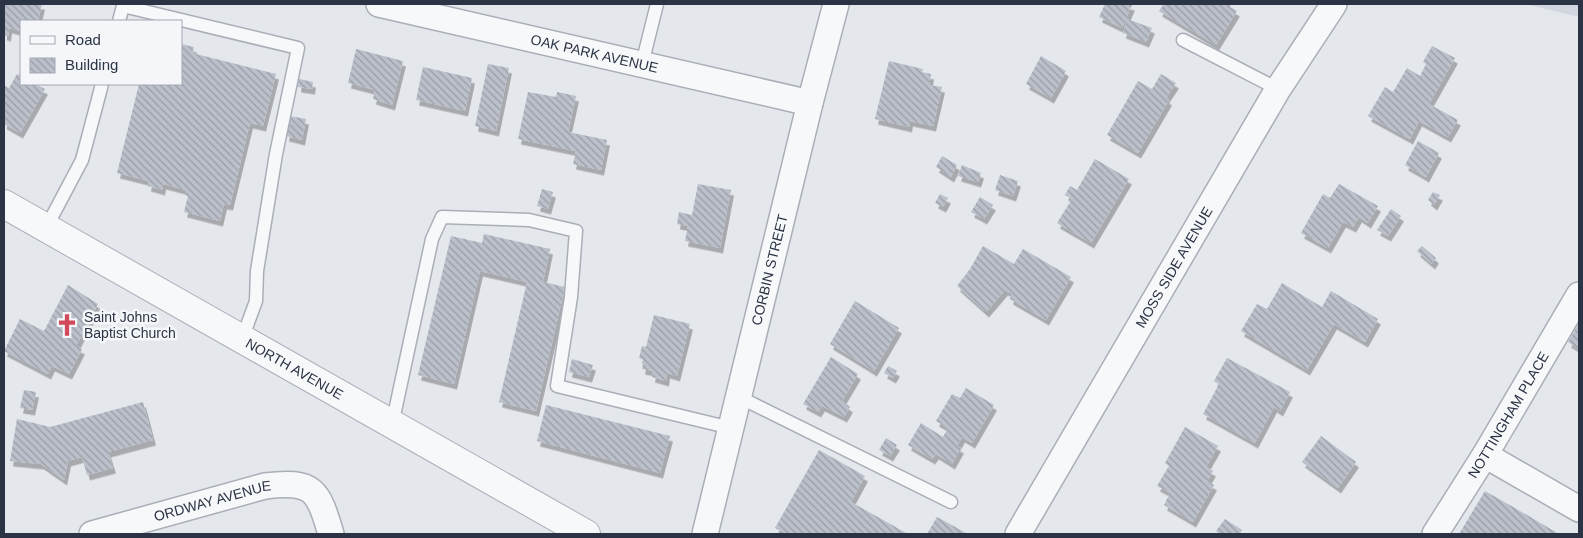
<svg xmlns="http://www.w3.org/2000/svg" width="1583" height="538" viewBox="0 0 1583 538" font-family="Arial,sans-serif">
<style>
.built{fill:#d2d6de}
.building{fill:url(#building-back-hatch);filter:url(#shadow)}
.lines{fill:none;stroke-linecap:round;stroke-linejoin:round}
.service-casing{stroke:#a9aeb7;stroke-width:15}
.minor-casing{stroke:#a9aeb7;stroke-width:28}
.tertiary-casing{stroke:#a9aeb7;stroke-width:30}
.service{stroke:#f7f8fa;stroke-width:12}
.minor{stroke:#f7f8fa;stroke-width:25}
.tertiary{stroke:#f7f8fa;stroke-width:28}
.labels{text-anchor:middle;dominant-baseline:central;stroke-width:5;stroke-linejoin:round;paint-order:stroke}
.street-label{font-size:14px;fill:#2b3445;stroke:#f4f6f9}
.poi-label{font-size:14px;fill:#2b3445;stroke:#f4f6f9;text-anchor:start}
</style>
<defs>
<pattern id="building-back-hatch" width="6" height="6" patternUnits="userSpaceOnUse" patternTransform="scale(1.25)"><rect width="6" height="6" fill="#bbc0ca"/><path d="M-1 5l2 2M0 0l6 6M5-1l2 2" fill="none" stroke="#989da6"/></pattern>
<filter id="shadow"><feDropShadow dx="3" dy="5.5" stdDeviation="0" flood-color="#0004"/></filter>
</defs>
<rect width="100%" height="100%" fill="#e4e7ec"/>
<!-- built -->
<path class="built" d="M1525 4H1579V17Z"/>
<!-- building -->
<path class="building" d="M4 4H42L38 21H21V31L9 28 8 36 4 35Z
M1105 4H1128L1132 5 1122 28 1099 17Z
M1164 4H1231L1230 7 1237 11 1216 45 1159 11Z
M1127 19 1152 28 1146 42 1123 33Z
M181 44 194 47 192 53 276 74 263 126 250 123 230 205 224 204 220 221 184 212 188 196 185 195 186 190 163 184 162 190 148 186 149 181 117 173 139 84H181Z
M1432 46 1455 58 1429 104 1458 120 1448 137 1419 121 1410 139 1368 116 1385 87 1393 92 1407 68 1420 76 1426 64 1423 62Z
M356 49 403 61 392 105 373 99 375 90 348 83Z
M1041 56 1066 71 1051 98 1026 84Z
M889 61 923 69 922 72 931 74 929 85 942 87 933 126 910 121 909 127 875 119Z
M488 64 509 68 496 131 475 126Z
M423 67 472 78 465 111 416 100Z
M17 74 21 76V84H35L45 89 20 133 4 124V85L9 88Z
M1161 74 1176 83 1166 98 1169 100 1138 153 1107 135 1138 81 1152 89Z
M299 79 313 82 312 89 298 87Z
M528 92 556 97 557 92 576 96 568 132 607 140 601 170 573 164 576 151 518 139Z
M290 116 306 119 302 140 286 136Z
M1418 141 1439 153 1426 177 1405 165Z
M942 156 957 165 951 177 936 167Z
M1095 159 1129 179 1091 243 1057 223 1072 199 1065 195 1070 186 1077 190Z
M962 165 981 173 978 182 958 176Z
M1000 175 1018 181 1013 196 995 190Z
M698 184 731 190 720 248 685 241 688 226 677 224 679 212 692 215Z
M1339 184 1378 206 1368 223 1359 217 1353 227 1343 222 1328 248 1301 233 1323 194 1330 198Z
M542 189 553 192 548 209 537 206Z
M1433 192 1440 195 1434 205 1428 200Z
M940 194 948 198 943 207 935 203Z
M980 197 993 205 984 219 971 212Z
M1391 209 1401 216 1388 236 1377 230Z
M484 234 550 249 543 282 565 287 536 411 499 402 527 282 480 271 454 384 418 375 451 236 482 243Z
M983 246 1014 264 1023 249 1071 277 1046 320 1010 299 1012 294 1005 290 986 312 957 286 970 269Z
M1422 246 1436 258 1432 264 1417 251Z
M1282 283 1322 307 1331 291 1378 319 1365 342 1334 324 1307 370 1241 331 1257 304 1267 309Z
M68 285 98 304 76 346 82 349 69 374 52 366 48 374 4 351 20 319 44 331Z
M855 301 899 328 874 371 830 344Z
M654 315 690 324 677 376 667 373 666 381 652 377 653 371 642 369 644 360 639 358 642 346 646 347Z
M1579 323V349L1568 342Z
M831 357 858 374 842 401 850 407 844 417 822 406 818 412 803 404Z
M1227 358 1290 392 1280 411 1274 407 1255 443 1203 414 1219 384 1214 381Z
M572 359 593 365 589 377 569 372Z
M888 366 897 371 893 378 884 373Z
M966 388 994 405 972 443 962 437 957 446 961 448 952 464 936 454 932 459 908 445 921 423 943 437 948 428 936 421 952 394 960 398Z
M24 390 36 392 32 410 20 408Z
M143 402 153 440 108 452 113 468 87 475 82 457 68 461 64 480 41 464 10 461 17 419 50 427Z
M546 405 670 436 660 473 537 441Z
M1185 427 1218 446 1206 467 1213 471 1207 481 1214 485 1193 522 1164 505 1170 493 1157 486 1169 466 1165 463Z
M1321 436 1356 462 1338 488 1302 462Z
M886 438 897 445 890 456 879 450Z
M819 450 865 476 851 502 908 534H787L775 528Z
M1485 491 1527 515 1559 534H1459Z
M937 517 968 534H927Z
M1225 519 1242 530 1239 534H1220L1216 531Z"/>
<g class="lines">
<defs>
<path id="service" d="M119 21 123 6 298 48 276 154 257 271 256 301 242 339
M1183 40 1278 89
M642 64 657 4
M46 228 82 160 102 84
M739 397 951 502
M392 425 432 239 442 217 529 220 576 231 571 297 557 386 731 428"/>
<g id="minor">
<path id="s1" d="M379 4 810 103"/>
<path d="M1485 455 1579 509"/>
<path id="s2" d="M92 534 265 486C314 480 318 490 331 534"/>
<path id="s3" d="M705 534 810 103 836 4"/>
<path id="s4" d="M1018 534 1278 89 1334 4"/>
<path id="s5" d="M1435 534 1485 455 1579 295"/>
</g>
<g id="tertiary">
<path id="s6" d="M4 204 586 534"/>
</g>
</defs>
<!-- service casing -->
<use href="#service" class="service-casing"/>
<!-- minor casing -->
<use href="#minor" class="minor-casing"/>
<!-- tertiary casing -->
<use href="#tertiary" class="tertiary-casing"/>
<!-- service -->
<use href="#service" class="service"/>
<!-- minor -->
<use href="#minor" class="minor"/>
<!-- tertiary -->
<use href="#tertiary" class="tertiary"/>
</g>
<!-- icons -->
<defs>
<symbol id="church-bare" viewBox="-9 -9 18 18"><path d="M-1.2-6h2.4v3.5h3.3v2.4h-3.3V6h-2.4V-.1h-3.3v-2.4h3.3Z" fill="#d1495b" stroke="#f4f6f9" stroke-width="2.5" paint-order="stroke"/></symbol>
</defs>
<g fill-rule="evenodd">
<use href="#church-bare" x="51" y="309" width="32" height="32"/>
</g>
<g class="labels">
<!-- street labels -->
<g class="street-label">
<text stroke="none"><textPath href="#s1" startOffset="221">OAK PARK AVENUE</textPath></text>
<text stroke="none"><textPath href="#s4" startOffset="309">MOSS SIDE AVENUE</textPath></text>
<text stroke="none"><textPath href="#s3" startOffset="272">CORBIN STREET</textPath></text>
<text stroke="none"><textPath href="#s6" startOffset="334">NORTH AVENUE</textPath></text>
<text stroke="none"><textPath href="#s5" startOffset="140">NOTTINGHAM PLACE</textPath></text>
<text stroke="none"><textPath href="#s2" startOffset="125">ORDWAY AVENUE</textPath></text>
</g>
<!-- poi labels -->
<g class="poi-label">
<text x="84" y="317">Saint Johns<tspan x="84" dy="16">Baptist Church</tspan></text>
</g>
</g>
<!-- border -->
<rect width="1583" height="538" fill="none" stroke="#2b3445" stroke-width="10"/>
<!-- legend -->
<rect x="20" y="20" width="162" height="65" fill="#f4f6f9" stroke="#a4a8b1"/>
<rect x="30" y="36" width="25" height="8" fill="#f7f8fa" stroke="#a4a8b1"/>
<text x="65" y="45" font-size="15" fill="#2b3445">Road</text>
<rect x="30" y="58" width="25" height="15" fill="url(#building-back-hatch)" stroke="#a4a8b1"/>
<text x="65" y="70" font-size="15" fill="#2b3445">Building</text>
</svg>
